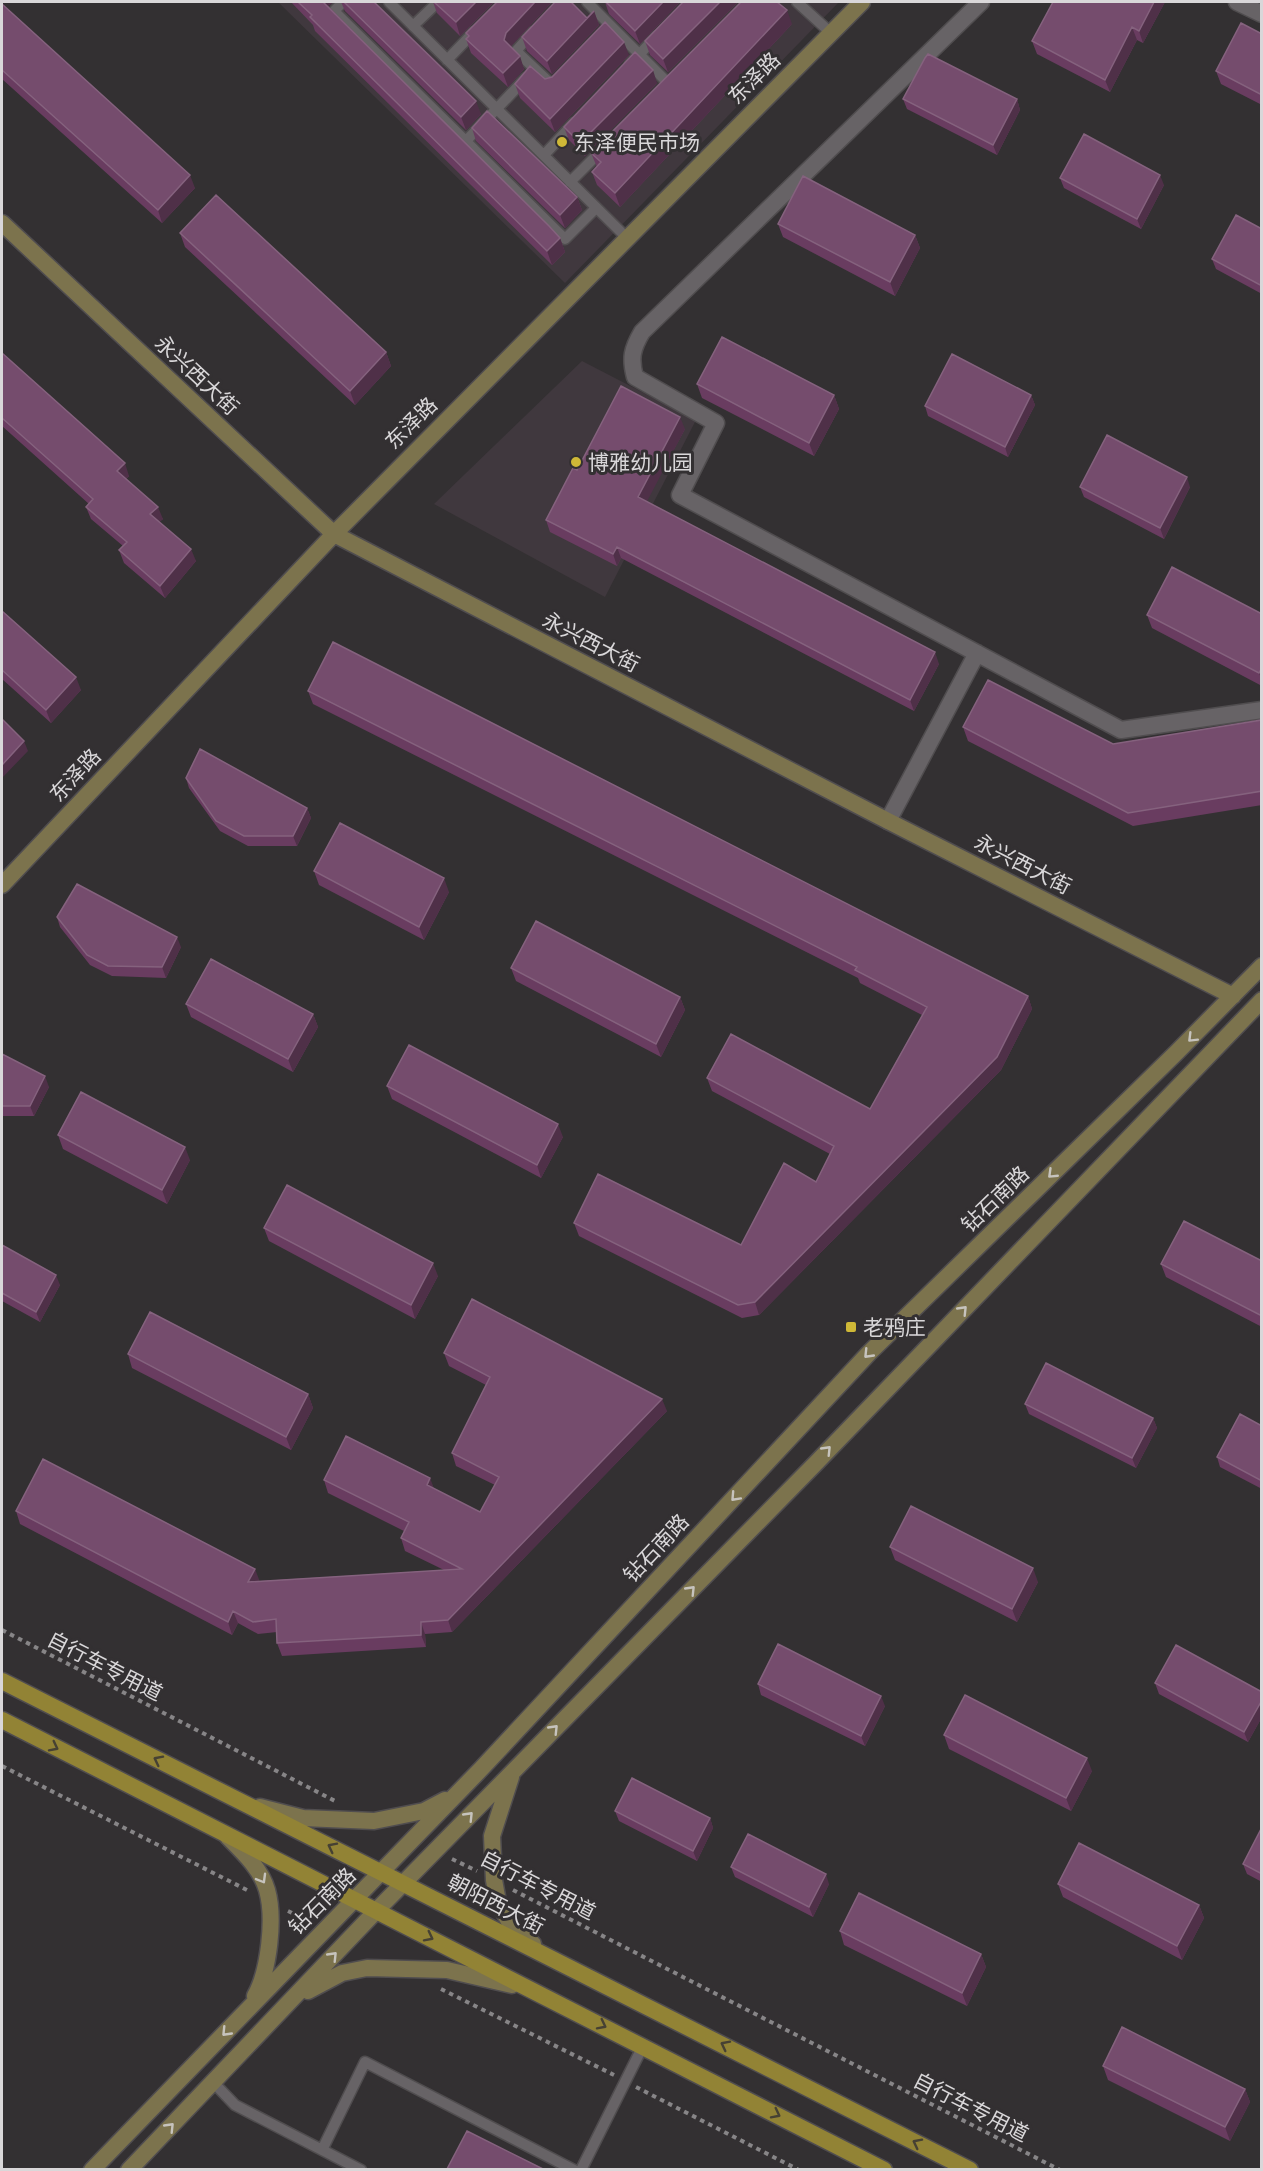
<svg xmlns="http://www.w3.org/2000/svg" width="1263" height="2171" viewBox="0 0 1263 2171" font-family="Lora,'Noto Sans SC',serif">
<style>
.built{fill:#40383e}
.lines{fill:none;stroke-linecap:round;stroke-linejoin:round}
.service-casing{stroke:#504d4f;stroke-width:13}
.minor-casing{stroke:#504d4f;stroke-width:19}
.secondary-casing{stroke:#504d4f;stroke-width:19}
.primary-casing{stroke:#504d4f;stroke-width:19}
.path{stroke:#878587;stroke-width:4;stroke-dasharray:4.5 4.5;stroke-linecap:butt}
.service{stroke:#676366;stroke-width:10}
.minor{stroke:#676366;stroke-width:16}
.secondary{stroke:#7c734d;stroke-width:16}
.primary{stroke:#928335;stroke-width:16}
.wall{fill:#693c60}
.shaded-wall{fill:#4f3048}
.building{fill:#754c6d;stroke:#85627e;stroke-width:1.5}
.oneway{stroke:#c6c3bd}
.oneway2{stroke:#464133}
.poi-dot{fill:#cfb837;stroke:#333032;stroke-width:2}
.labels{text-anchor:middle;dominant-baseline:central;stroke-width:6;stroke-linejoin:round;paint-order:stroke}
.street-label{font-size:21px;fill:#d9d7d9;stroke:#333032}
.poi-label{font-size:21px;fill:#d9d7d9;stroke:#333032;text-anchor:start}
</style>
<rect width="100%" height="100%" fill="#333032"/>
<!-- built -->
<path class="built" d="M278 2H839L565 283Z
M582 361 696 420 605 597 434 504Z"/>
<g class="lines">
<defs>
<path id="service" d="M343 2 334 11 565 239 596 208
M389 2 627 238
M587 2 668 83
M797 2 831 33
M413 26 438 2
M533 32 516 51 552 85 556 81
M447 60 474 32
M630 64 657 36
M466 141 526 78
M544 155 574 123
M570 182 602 150
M213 2082 235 2105 361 2170
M322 2150 365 2062 574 2170
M581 2170 643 2046"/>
<path id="minor" d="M981 2 642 332C632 349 630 358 635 377L716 423 680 495 1121 730 1262 710
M1237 2 1262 14
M888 821 977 653"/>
<path id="secondary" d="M2 223 334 534 888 821 1233 996
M2 885 334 534 862 2
M511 1777 492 1836 494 1880 498 1902 514 1930 533 1944
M260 1807 303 1818 374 1821 424 1811 445 1800
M228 1837C243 1852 261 1869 267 1890 275 1918 269 1971 255 1996
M308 1991 342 1973 367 1968 447 1970 512 1985
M92 2170 481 1769 869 1353 1176 1053 1262 966
M129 2170 376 1911 816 1463 1262 1000"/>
<path id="primary" d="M2 1681 970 2170
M2 1720 884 2170"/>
</defs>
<!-- service casing -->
<use href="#service" class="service-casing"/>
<!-- minor casing -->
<use href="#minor" class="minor-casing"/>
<!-- secondary casing -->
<use href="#secondary" class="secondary-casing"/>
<!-- primary casing -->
<use href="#primary" class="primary-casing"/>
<!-- path -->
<path class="path" d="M2 1630 335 1801
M2 1766 247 1890
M452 1859 477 1871
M513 1890 1060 2170
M288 1911 309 1921
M441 1989 614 2075
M636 2087 799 2170"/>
<!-- service -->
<use href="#service" class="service"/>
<!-- minor -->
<use href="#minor" class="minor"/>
<!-- secondary -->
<use href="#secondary" class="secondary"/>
<!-- primary -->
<use href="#primary" class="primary"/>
</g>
<!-- wall -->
<path class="wall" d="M291 2H333L328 6 560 238 565 252 552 265 315 31 313 25Z
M341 2H374L481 114 466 130 345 11Z
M433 2H494L460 36 437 13Z
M497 2H552L511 46 524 69 508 87 471 53 466 39 468 37 466 33Z
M605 2H680L640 44 609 14Z
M683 2H738L668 72 650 55 645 41Z
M1053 2H1165L1143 43 1137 40 1110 92 1037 54 1032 41Z
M2 4 195 188 162 223 2 79Z
M594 11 599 25 552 74 527 51 522 37 587 18Z
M792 24 620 207 597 185 592 172 597 167 591 153Z
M1262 34V105L1221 84 1216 71Z
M629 55 555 132 520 98 515 84 552 77Z
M657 83 585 156 569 140 564 127Z
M903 99H1017L1020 110 997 155 907 109Z
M472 128 577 197 582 210 565 228 476 141Z
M1060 178 1164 185 1141 229 1064 188Z
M778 224 915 235 920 248 895 296 783 237Z
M1262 229V294L1216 269 1212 259Z
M180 233 386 352 391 366 355 405 185 247Z
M2 353 129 476 126 479 163 519 159 522 196 561 165 598 124 563 119 550 123 546 91 519 86 507 89 504 2 426Z
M697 384 834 395 839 409 814 456 702 398Z
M1031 395 1035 405 1008 457 928 416 925 406Z
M685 429 646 501 939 664 914 711 621 558 617 566 550 532 546 520 577 470Z
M1080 487H1190L1164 539 1084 497Z
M2 611 81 690 51 723 2 679Z
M1262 614V686L1152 628 1147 615Z
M308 691 1028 996 1032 1009 1001 1070 759 1315 742 1318 579 1236 574 1223 741 1245 816 1182 830 1154 712 1091 707 1078 870 1109 922 1015 860 983 858 978 313 704Z
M1262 720V805L1133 826 968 741 963 727 1113 744Z
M186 778 307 808 311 818 297 846H248L220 831 189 788Z
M314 871 449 892 424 940 319 885Z
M57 917 181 947 166 978 112 976 90 965 60 927Z
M511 968 680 997 685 1010 661 1057 516 981Z
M186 1004 313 1014 318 1027 293 1072 191 1017Z
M2 1054 49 1087 34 1116H2Z
M387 1086 563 1137 541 1178 392 1099Z
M58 1135 190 1160 167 1204 63 1149Z
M264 1228 438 1276 415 1319 269 1241Z
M2 1245 60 1285 40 1322 2 1301Z
M1262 1261V1327L1166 1277 1161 1264Z
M444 1353 667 1411 452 1632 425 1634 426 1647 282 1656 277 1643V1632L258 1634 238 1623 232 1635 20 1524 16 1511 259 1581 444 1570 405 1551 401 1538 404 1531 328 1493 324 1480 434 1489 480 1512 495 1485 456 1466 452 1453 486 1385 449 1366Z
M128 1354 308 1394 313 1408 291 1450 132 1368Z
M1025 1404 1153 1418 1157 1428 1136 1468 1029 1414Z
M1262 1426V1489L1220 1467 1217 1457Z
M890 1547 1038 1582 1017 1622 895 1560Z
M1155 1683 1262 1692V1717L1248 1742 1159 1694Z
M758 1684 885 1706 865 1746 761 1695Z
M944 1735 1092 1771 1071 1811 949 1749Z
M615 1811 710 1818 713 1828 697 1861 619 1821Z
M1262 1827V1882L1247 1874 1243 1864Z
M731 1867 829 1884 813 1917 735 1877Z
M1058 1884 1199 1905 1204 1918 1182 1960 1063 1897Z
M840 1931 981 1954 986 1967 967 2006 844 1945Z
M1103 2066 1245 2089 1250 2102 1230 2141 1108 2080Z"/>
<!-- shaded-wall -->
<path class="shaded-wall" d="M323 2H333L328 6Z
M476 2H494L460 36 456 22Z
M535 2H552L511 46 509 54 504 40 506 33Z
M663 2H680L640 44 635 31Z
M720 2H738L668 72 663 59Z
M1154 2H1165L1143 43 1139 31Z
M787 10 792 24 620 207 615 193Z
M594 11 599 25 552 74 547 61Z
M1132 27 1137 40 1110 92 1105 80Z
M624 42 629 55 555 132 550 119Z
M520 56 524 69 508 87 503 73Z
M653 70 657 83 585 156 580 143Z
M1017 99 1020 110 997 155 993 145Z
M476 101 481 114 466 130 461 117Z
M190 175 195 188 162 223 158 210Z
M1160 175 1164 185 1141 229 1137 219Z
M577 197 582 210 565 228 560 215Z
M915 235 920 248 895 296 890 282Z
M560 238 565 252 552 265 547 251Z
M386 352 391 366 355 405 350 391Z
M834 395 839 409 814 456 809 443Z
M1031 395 1035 405 1008 457 1005 447Z
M680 417 685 429 643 509 638 497Z
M125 463 129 476 122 483 117 471Z
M1187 477 1190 487 1164 539 1160 528Z
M158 507 163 519 155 526 150 514Z
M617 547 621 558 617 566 613 554Z
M191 549 196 561 165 598 160 586Z
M935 652 939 664 914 711 910 700Z
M1262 668V681L1259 673Z
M76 677 81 690 51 723 46 710Z
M24 741 28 751 2 778V765Z
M307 808 311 818 297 846 293 836Z
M444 878 449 892 424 940 419 927Z
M177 937 181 947 166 978 162 967Z
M1028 996 1032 1009 1001 1070 759 1315 755 1302Z
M680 997 685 1010 661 1057 656 1044Z
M313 1014 318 1027 293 1072 288 1059Z
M45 1076 49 1087 34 1116 30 1106Z
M558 1124 563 1137 541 1178 537 1165Z
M185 1147 190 1160 167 1204 162 1190Z
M433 1263 438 1276 415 1319 411 1305Z
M56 1275 60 1285 40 1322 36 1312Z
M308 1394 313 1408 291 1450 286 1437Z
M662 1399 667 1411 452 1632 448 1620Z
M1153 1418 1157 1428 1136 1468 1132 1458Z
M430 1478 435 1491 427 1485Z
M1033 1568 1038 1582 1017 1622 1012 1609Z
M255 1569 260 1582H248Z
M233 1611 238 1623 232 1635 228 1622Z
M421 1622 425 1634 426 1647 421 1635Z
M881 1696 885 1706 865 1746 861 1736Z
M1262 1700V1717L1248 1742 1244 1732Z
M1087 1758 1092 1771 1071 1811 1066 1798Z
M710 1818 713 1828 697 1861 693 1851Z
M826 1874 829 1884 813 1917 809 1907Z
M1199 1905 1204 1918 1182 1960 1177 1946Z
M981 1954 986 1967 967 2006 962 1993Z
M1245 2089 1250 2102 1230 2141 1225 2127Z"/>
<!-- building -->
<path class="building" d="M298 2H323L549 226 560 238 547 251 310 17 312 15Z
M344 2H374L476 101 461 117Z
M434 2H476L456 22Z
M497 2H535L506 33 504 40 520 56 503 73 466 39 469 36 466 33Z
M555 2H571L587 18 594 11 547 61 522 37Z
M606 2H663L635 31Z
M683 2H720L663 59 645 41Z
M741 2H777L787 10 615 193 592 172 601 162 591 153Z
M1053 2H1154L1139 31 1132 27 1105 80 1032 41Z
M2 4 190 175 158 210 2 70Z
M605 22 624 42 550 119 515 84 530 66 545 79 552 77Z
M1241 23 1262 34V95L1216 71Z
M635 52 653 70 580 143 564 127Z
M928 54 1017 99 993 145 903 99 925 58Z
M487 111 577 197 560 215 472 128Z
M1084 134 1160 175 1137 219 1060 178Z
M803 176 915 235 890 282 778 224Z
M216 195 386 352 350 391 180 233Z
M1236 215 1262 229V286L1212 259Z
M722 337 834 395 809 443 697 384Z
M2 353 125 463 117 471 158 507 150 514 191 549 160 586 119 550 127 542 86 507 93 499 2 418Z
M952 354 1031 395 1005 447 925 406Z
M621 386 680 417 638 497 935 652 910 700 617 547 613 554 546 520 573 468 577 470Z
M1107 435 1187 477 1160 528 1080 487Z
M1172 567 1262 614V668L1259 673 1147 615Z
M2 611 76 677 46 710 2 670Z
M333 642 1028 996 997 1057 755 1302 738 1305 574 1223 598 1174 741 1245 784 1163 816 1182 834 1146 707 1078 731 1034 870 1109 927 1007 855 970 857 967 308 691Z
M988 680 1113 744 1262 720V791L1128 813 963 727Z
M2 719 24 741 2 765Z
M200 749 307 808 293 836H244L216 821 186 778Z
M340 823 444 878 419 927 314 871Z
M77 884 177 937 162 967 108 966 87 955 57 917Z
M536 921 680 997 656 1044 511 968Z
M211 959 313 1014 288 1059 186 1004Z
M409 1045 558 1124 537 1165 387 1086Z
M2 1054 45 1076 30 1106H2Z
M81 1092 185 1147 162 1190 58 1135Z
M287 1185 433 1263 411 1305 264 1228Z
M1184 1221 1262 1261V1316L1161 1264Z
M2 1245 56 1275 36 1312 2 1293Z
M472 1299 662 1399 448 1620 421 1622V1635L277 1643 276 1619 253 1622 233 1611 228 1622 16 1511 43 1459 255 1569 248 1582 462 1569 401 1538 409 1522 324 1480 346 1436 430 1478 427 1485 480 1512 499 1477 452 1453 490 1377 444 1353Z
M150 1312 308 1394 286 1437 128 1354Z
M1046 1363 1153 1418 1132 1458 1025 1404Z
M1240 1414 1262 1426V1481L1217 1457Z
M911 1506 1033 1568 1012 1609 890 1547Z
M778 1644 881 1696 861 1736 758 1684Z
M1176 1645 1262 1692V1700L1244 1732 1155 1683Z
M965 1695 1087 1758 1066 1798 944 1735Z
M632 1778 710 1818 693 1851 615 1811Z
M1262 1827V1874L1243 1864Z
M748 1834 826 1874 809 1907 731 1867Z
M1079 1843 1199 1905 1177 1946 1058 1884Z
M859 1893 981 1954 962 1993 840 1931Z
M1122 2027 1245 2089 1225 2127 1103 2066Z
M467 2131 543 2169H447Z"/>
<!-- one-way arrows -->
<defs><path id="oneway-chevron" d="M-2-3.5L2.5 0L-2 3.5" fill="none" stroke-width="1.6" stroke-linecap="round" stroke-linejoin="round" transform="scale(1.5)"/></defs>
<g class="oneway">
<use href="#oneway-chevron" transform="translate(1192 1038) rotate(135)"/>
<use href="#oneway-chevron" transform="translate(1052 1174) rotate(136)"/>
<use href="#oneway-chevron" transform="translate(963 1310) rotate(-46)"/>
<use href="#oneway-chevron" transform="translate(868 1354) rotate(134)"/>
<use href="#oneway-chevron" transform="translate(827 1450) rotate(-46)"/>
<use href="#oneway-chevron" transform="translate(735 1497) rotate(133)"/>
<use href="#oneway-chevron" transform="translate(691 1590) rotate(-46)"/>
<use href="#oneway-chevron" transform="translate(554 1729) rotate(-46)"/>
<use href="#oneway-chevron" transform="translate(469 1816) rotate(-46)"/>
<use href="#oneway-chevron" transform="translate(262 1879) rotate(60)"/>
<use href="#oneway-chevron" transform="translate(333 1956) rotate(-46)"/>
<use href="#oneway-chevron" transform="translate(226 2032) rotate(134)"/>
<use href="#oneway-chevron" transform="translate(170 2127) rotate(-46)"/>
</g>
<g class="oneway2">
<use href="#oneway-chevron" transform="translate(54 1747) rotate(27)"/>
<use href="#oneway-chevron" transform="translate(158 1760) rotate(-153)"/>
<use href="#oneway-chevron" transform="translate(332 1847) rotate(-153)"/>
<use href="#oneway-chevron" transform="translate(429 1937) rotate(27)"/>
<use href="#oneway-chevron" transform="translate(602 2025) rotate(27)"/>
<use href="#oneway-chevron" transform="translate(725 2045) rotate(-153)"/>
<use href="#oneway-chevron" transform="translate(776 2114) rotate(27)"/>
<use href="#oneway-chevron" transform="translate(917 2143) rotate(-153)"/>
</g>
<!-- markers -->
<g class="poi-dot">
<circle cx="562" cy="142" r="6"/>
<circle cx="576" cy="462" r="6"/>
<rect x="845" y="1321" width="12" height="12" rx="3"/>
</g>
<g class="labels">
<!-- street labels -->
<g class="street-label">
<text transform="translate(754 78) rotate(-45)">东泽路</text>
<text transform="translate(197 375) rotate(43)">永兴西大街</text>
<text transform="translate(411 423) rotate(-45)">东泽路</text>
<text transform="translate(591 642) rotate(27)">永兴西大街</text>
<text transform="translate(75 775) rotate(-47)">东泽路</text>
<text transform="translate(1023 864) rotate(27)">永兴西大街</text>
<text transform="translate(995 1199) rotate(-44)">钻石南路</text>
<text transform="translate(656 1548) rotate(-47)">钻石南路</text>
<text transform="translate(105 1666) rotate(27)">自行车专用道</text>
<text transform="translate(538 1885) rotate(27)">自行车专用道</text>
<text transform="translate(322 1901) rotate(-45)">钻石南路</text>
<text transform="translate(496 1904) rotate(27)">朝阳西大街</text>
<text transform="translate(971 2107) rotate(27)">自行车专用道</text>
</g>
<!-- poi labels -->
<g class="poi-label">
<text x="574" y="142">东泽便民市场</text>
<text x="588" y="462">博雅幼儿园</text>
<text x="863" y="1327">老鸦庄</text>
</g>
</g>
<!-- border -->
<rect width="1263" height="2171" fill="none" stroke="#d9d7d9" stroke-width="6"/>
</svg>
